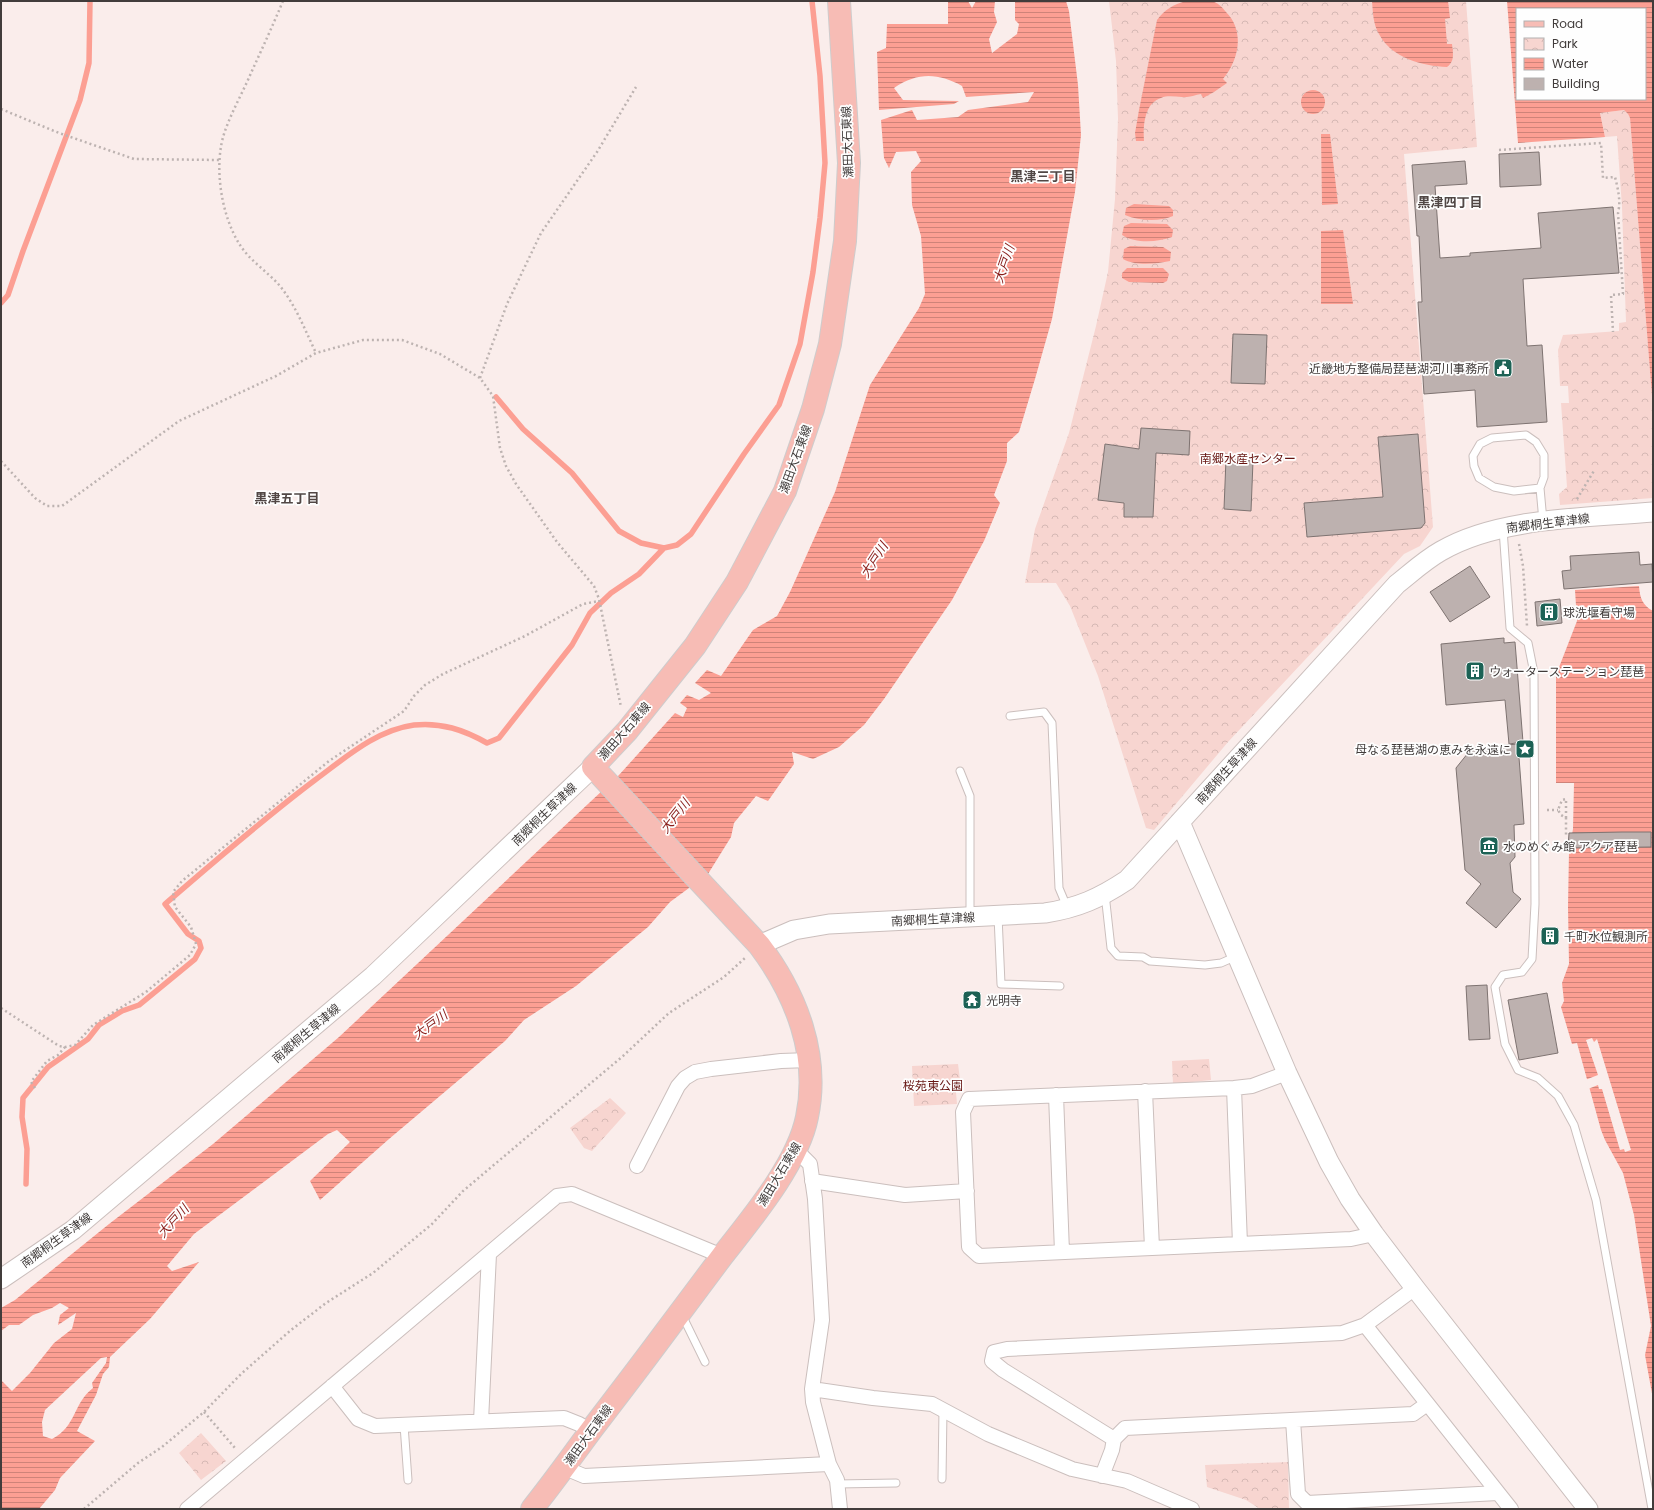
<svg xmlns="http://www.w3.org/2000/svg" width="1654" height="1510" viewBox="0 0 1654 1510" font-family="Poppins,'Noto Sans JP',sans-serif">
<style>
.park{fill:url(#park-crowns)}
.water{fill:url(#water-rules);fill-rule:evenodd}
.pier{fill:#faedeb}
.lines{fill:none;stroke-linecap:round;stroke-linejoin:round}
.stream{stroke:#fc9f93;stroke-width:5.5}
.building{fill:#bdb1af;stroke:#7e7371}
.lane-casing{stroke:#cbbfbd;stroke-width:9}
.street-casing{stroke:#cbbfbd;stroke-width:16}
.secondary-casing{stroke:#cbbfbd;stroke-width:21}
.primary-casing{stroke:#cecccc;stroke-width:24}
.path{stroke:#bdb3b1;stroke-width:2.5;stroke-dasharray:2 3;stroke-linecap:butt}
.lane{stroke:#fff;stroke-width:7}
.street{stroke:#fff;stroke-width:14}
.secondary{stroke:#fff;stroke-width:19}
.primary{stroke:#f7bcb5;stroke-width:22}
.labels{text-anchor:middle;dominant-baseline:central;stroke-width:3.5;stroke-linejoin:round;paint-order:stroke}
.street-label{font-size:12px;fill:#413c3b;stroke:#fefefe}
.poi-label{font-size:12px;fill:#413c3b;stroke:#fefefe;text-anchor:start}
.park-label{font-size:12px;fill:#661511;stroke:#fefefe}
.neighbourhood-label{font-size:13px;font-weight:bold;fill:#514745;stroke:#fefefe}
.water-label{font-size:13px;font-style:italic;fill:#881d19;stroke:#fefefe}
</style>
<defs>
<pattern id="park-crowns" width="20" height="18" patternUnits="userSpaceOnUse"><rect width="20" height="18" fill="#f7d5d0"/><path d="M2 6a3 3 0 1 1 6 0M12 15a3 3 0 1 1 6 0" fill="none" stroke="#d5b8b4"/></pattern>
<pattern id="water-rules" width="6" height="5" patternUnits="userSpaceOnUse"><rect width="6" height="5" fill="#fc9f93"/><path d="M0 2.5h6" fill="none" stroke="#ce8379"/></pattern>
</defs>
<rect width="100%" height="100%" fill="#faedeb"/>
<!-- park -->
<path class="park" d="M1109 1H1466L1477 147 1404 154 1433 527 1420 546 1404 554 1228 742 1154 830 1146 828 1098 676 1070 606 1056 583H1025L1035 529 1069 433 1096 326 1108 272 1115 199 1118 119 1116 61Z
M1624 110 1628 114 1630 118 1653 409V498L1560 505 1559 494 1567 487 1561 403H1569L1568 386H1560L1558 350 1563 335 1619 331V323L1626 322 1622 207 1617 136 1605 137 1600 113Z
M1209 1059 1211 1080 1173 1084 1172 1061Z
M958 1064 960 1080 955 1081 957 1104 914 1106 912 1066Z
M610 1098 626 1113 592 1151 584 1148 570 1128Z
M201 1433 226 1461 201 1480 179 1453Z
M1288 1462 1289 1509H1260L1246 1500 1207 1487 1205 1465Z"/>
<!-- water -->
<path class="water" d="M948 1H968L972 8 976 1H995L994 12 997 22 989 39 992 53 1017 34 1019 24 1015 20V1H1066L1069 11 1078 85 1081 135 1075 192 1052 319 1035 379 1019 432 1007 443V461L994 495 1000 503 984 541 952 600 884 699 864 725 839 747 813 759 792 752 794 764 768 801 756 796 734 823 731 837 708 874 670 902 648 927 576 986 524 1020 505 1041 389 1139 320 1200 310 1181 350 1142 337 1130 328 1134 194 1234 167 1266 172 1271 199 1262 150 1319 110 1357 109 1367 103 1374 96 1395 77 1431 95 1441 60 1478 55 1490 39 1509H1V1380L12 1391 30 1373 54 1343 72 1329 76 1313 58 1325 60 1315 69 1308 60 1303 52 1308 33 1315 19 1325H9L1 1331V1308L15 1300 109 1224 213 1144 339 1037 619 775 675 713 683 717 687 708 680 703 687 695 699 700 711 693 695 683 707 670 721 676 753 630 777 616 790 592 835 492 870 385 919 308 925 294 921 236 912 205 911 172 921 161 916 151 896 152 889 168 884 158 881 120 912 110 917 120 958 117 968 110 1028 102 1034 92 966 97 962 86C938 73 918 72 894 88L903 100 959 101 954 104 879 110 877 52 886 48 887 24H948ZM107 1357 106 1363 92 1383 93 1388C73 1403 77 1426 52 1439L43 1436 42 1422 45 1410 101 1358Z
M1186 1C1194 1 1204 0 1211 1 1217 2 1222 7 1226 12 1245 31 1239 60 1223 79L1227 83 1214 92 1203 98 1201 94C1195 95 1188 98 1182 97 1175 97 1168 95 1161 98 1144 103 1143 127 1144 141H1136L1135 133 1139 110 1157 20C1165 9 1173 5 1186 1Z
M1372 1H1448L1450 18 1445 19 1447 44H1452C1453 53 1455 61 1447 67 1423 66 1391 58 1379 34 1373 24 1373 13 1372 1Z
M1507 1H1653V409L1630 118 1628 114 1624 110 1600 113 1605 137 1518 143ZM1517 9H1645V99H1517Z
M1301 102a12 12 0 1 1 24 0a12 12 0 1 1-24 0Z
M1321 134H1330L1338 204 1322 205Z
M1134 204 1169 206 1173 210V216C1160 222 1139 221 1125 215L1126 208Z
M1131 223 1167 224 1173 230 1172 237C1158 242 1136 244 1122 235L1124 226Z
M1343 230 1353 304H1321V231Z
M1130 246 1163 247 1171 252 1170 261C1156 264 1135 266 1123 259L1124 249Z
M1127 268H1163L1169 274 1167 281 1163 283 1129 282 1122 278V273Z
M1639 586C1640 598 1642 605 1653 611V1399L1645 1355 1651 1326 1634 1215 1623 1173 1605 1140 1601 1130 1577 1043 1572 1044 1561 1007 1564 1001 1562 983 1569 964 1568 907 1569 851 1573 829 1574 783H1556V675L1577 621 1575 590Z"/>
<!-- pier -->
<path class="pier" d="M1592 1038 1594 1042 1597 1039 1631 1150 1625 1152 1624 1149 1620 1150 1602 1089H1599L1598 1085 1588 1089 1585 1080 1598 1075 1586 1040Z"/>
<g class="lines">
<!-- stream -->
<path class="stream" d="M1 303 8 295 23 251 80 100 89 63 90 1
M496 397 523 429 572 473 619 531 641 543 664 548
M26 1184 27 1149 22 1117 23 1098 48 1067 88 1039 99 1025 122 1011 139 1005 195 959 201 948 199 941 188 934 165 904C214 862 263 819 315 780 345 758 376 730 414 725 441 722 464 730 487 743L499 738 572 645 590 613 611 593 639 574 664 548 677 545 691 534 744 454 779 405 800 344 813 272 820 218 825 163 820 76 812 1"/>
</g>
<!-- building -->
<path class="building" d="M1539 152 1541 185 1500 187 1499 154Z
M1465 161 1467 184 1435 186 1440 258 1470 256V253L1541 248 1538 213 1613 207 1619 273 1523 279 1527 346 1542 345 1547 422 1477 427 1475 390 1424 394 1418 302H1422L1419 236H1417L1412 165Z
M1233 334 1267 335 1265 384 1231 383Z
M1141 428 1190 431 1189 455 1156 453 1153 517H1124V503L1098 500 1105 444 1139 449Z
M1418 434 1425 523 1421 528 1307 537 1304 503 1383 497 1378 437Z
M1226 459 1253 461 1251 511 1224 509Z
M1639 552 1640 565 1652 564 1653 582 1564 589 1562 571 1571 570 1570 556Z
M1470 566 1490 597 1450 622 1430 592Z
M1560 599 1562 623 1537 626 1535 602Z
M1504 638V643L1515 642 1523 742 1509 744 1505 700 1446 705 1441 644Z
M1518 744 1524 824 1514 825 1515 857 1510 863 1513 892 1521 899 1496 928 1466 903 1481 884 1465 870 1456 768 1472 748Z
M1622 832H1651V847L1568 848 1569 833Z
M1487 985 1490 1039 1469 1040 1466 986Z
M1547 993 1558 1053 1519 1060 1508 1000Z"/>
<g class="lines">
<defs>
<path id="lane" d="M1540 488 1514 491 1494 487 1479 478 1474 466 1473 456 1480 444 1492 438 1526 435 1536 442 1544 455V477L1540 488 1543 521
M1503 529 1510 628 1528 643 1534 673 1535 904 1532 959 1522 972 1503 975 1495 987 1505 1044 1518 1070 1538 1078 1558 1096 1574 1125 1596 1200 1652 1509
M1010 716 1044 712 1052 723 1059 888 1067 907
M960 771 970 796V917
M1105 894 1111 948 1118 956 1143 957 1150 961 1205 965 1221 963 1237 956
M998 916 1001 984 1060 986
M682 1315 705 1362
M404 1425 408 1480
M942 1479 943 1410
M837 1484 896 1483"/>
<path id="street" d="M1287 1073 1252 1086 1234 1088 969 1099 963 1112 969 1247 979 1256 1351 1239 1374 1234
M1234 1088 1240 1244
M1145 1091 1152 1248
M1056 1095 1062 1252
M796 1150 810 1164 815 1199 822 1320 812 1389 813 1402 829 1464 837 1480 840 1509
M637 1166 678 1086 685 1078 695 1072 711 1069 781 1061 809 1060
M812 1181 905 1195 967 1191
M1365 1325 1511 1509
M332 1386 358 1419 375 1426 564 1418 579 1424 591 1431
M812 1389 873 1398 932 1404 988 1434 1072 1469 1127 1481 1192 1509
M1293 1420 1298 1494 1307 1503 1498 1493
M481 1421 489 1254
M1114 1439 1003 1370 992 1361 994 1352 1007 1349 1342 1333 1365 1325 1415 1288
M565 1468 584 1476 829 1464
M1102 1476 1112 1450 1114 1439 1125 1428 1413 1414 1427 1404
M187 1509 557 1196 572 1194 722 1256"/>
<path id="secondary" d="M1180 822 1287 1073 1329 1162 1350 1199 1374 1234 1415 1288 1588 1509
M759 945 794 930 829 924 1045 913C1078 908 1100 898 1127 880L1397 584C1411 573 1425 560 1441 551 1499 517 1587 518 1653 512
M1 1279 73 1230 373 976 593 767"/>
<path id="primary" d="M532 1509C553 1483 572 1456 592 1429 615 1399 638 1369 661 1338 681 1311 702 1283 723 1255 752 1218 798 1163 807 1117 820 1055 796 994 759 945L593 767 627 731 695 646 737 582 785 491 813 409 830 344 845 241 849 163 839 1"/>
</defs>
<!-- lane casing -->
<use href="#lane" class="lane-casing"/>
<!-- street casing -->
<use href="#street" class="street-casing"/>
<!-- secondary casing -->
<use href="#secondary" class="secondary-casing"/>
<!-- primary casing -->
<use href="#primary" class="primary-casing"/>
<!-- path -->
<path class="path" d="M283 1C273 25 262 49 251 73 243 92 232 111 225 131 213 164 221 216 240 245 250 261 268 272 280 286 296 306 305 330 316 353
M1 109 59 133 134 159 219 160
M1499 150 1601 143 1603 178 1615 177C1618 189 1621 201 1618 213L1623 294 1611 295 1613 332
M480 378 507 304 541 233 597 152 636 87
M1 461 35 498 47 506H62L179 421 276 376 316 353 363 340H402L440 354 480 378 493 396 500 448 506 466 516 484 557 542 594 586 599 599 621 707
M1577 499 1595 469
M1519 544 1523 566 1527 626
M1547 810H1558
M1566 818V799L1562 800 1558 810 1561 815 1566 818V835
M1 1008 59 1046 65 1047 75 1045 93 1025 146 992 190 955 196 944 191 927 175 907 173 892 182 881 329 761 404 711 414 696 425 685 443 674 525 636 583 604 599 601
M35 1088 31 1082 47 1061 58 1055 65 1047
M204 1412 235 1448
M84 1509 138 1463 162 1447 204 1412 241 1374 291 1330 326 1303 373 1273 432 1224 463 1191 623 1056 669 1013 724 977 745 958"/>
<!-- lane -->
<use href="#lane" class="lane"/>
<!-- street -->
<use href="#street" class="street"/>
<!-- secondary -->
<use href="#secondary" class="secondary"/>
<!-- primary -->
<use href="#primary" class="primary"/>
</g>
<!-- icons -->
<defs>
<symbol id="civic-square" viewBox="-11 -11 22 22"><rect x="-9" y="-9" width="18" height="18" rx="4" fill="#1c6255" stroke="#fefefe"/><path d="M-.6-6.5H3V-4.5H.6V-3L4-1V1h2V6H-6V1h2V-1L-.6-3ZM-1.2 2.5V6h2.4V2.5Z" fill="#fff"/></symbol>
<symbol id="building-square" viewBox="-11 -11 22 22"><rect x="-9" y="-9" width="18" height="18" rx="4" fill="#1c6255" stroke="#fefefe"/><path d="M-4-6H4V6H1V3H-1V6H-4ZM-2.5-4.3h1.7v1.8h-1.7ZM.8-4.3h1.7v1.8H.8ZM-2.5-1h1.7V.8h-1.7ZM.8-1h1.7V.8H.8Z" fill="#fff"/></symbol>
<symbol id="sight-square" viewBox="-11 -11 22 22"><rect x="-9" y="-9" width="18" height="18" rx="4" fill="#1c6255" stroke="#fefefe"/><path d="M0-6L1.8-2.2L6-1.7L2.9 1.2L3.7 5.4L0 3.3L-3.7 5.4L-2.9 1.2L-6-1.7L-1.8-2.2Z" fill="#fff"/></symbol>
<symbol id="museum-square" viewBox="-11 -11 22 22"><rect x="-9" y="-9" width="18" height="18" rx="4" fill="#1c6255" stroke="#fefefe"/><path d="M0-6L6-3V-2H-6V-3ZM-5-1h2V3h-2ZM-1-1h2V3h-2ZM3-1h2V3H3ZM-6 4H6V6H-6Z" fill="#fff"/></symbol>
<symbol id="temple-square" viewBox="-11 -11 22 22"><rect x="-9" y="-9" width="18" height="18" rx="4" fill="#1c6255" stroke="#fefefe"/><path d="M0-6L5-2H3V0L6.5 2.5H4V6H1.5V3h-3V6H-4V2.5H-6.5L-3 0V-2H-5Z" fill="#fff"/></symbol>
</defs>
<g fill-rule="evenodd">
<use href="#civic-square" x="1492" y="357" width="22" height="22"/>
<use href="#building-square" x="1538" y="601" width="22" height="22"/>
<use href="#building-square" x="1464" y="660" width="22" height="22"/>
<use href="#sight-square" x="1514" y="738" width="22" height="22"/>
<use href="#museum-square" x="1478" y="835" width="22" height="22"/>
<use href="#building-square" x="1539" y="925" width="22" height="22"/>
<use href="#temple-square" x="961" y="989" width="22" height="22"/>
</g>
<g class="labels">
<!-- street labels -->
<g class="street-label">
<text transform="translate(847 142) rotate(-92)">瀬田大石東線</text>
<text transform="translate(795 459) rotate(-70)">瀬田大石東線</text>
<text transform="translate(1548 523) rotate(-7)">南郷桐生草津線</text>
<text transform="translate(624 731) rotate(-49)">瀬田大石東線</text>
<text transform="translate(1226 771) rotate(-48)">南郷桐生草津線</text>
<text transform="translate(544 814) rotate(-44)">南郷桐生草津線</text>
<text transform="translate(933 919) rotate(-3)">南郷桐生草津線</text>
<text transform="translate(306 1033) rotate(-40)">南郷桐生草津線</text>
<text transform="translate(779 1174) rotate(-59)">瀬田大石東線</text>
<text transform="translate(56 1240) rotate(-36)">南郷桐生草津線</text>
<text transform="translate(588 1435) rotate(-54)">瀬田大石東線</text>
</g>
<!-- poi labels -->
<g class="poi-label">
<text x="1489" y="368" text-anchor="end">近畿地方整備局琵琶湖河川事務所</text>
<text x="1563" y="612">球洗堰看守場</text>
<text x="1489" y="671">ウォーターステーション琵琶</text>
<text x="1511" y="749" text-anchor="end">母なる琵琶湖の恵みを永遠に</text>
<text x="1503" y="846">水のめぐみ館 アクア琵琶</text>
<text x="1564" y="936">千町水位観測所</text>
<text x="986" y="1000">光明寺</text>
</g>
<!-- park labels -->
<g class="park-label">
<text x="1248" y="458">南郷水産センター</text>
<text x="933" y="1085">桜苑東公園</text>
</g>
<!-- neighbourhood labels -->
<g class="neighbourhood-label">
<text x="1043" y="176">黒津三丁目</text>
<text x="1450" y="202">黒津四丁目</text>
<text x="287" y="498">黒津五丁目</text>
</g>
<!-- water labels -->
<g class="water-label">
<text transform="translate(1004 264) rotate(-71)">大戸川</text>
<text transform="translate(874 560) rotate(-57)">大戸川</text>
<text transform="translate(675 816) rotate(-52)">大戸川</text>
<text transform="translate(430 1025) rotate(-36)">大戸川</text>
<text transform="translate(173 1221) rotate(-48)">大戸川</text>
</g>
</g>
<!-- border -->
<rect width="1654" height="1510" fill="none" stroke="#413c3b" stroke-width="4"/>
<!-- legend -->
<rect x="1516" y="8" width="130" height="92" fill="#fefefe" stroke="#b2b0b0"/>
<rect x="1524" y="21" width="20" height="6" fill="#f7bcb5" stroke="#b2b0b0"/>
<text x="1552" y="28" font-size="12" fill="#413c3b">Road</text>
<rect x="1524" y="38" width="20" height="12" fill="url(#park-crowns)" stroke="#b2b0b0"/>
<text x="1552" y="48" font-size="12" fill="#413c3b">Park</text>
<rect x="1524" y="58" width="20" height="12" fill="url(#water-rules)" stroke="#b2b0b0"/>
<text x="1552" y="68" font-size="12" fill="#413c3b">Water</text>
<rect x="1524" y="78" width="20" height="12" fill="#bdb1af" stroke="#b2b0b0"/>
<text x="1552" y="88" font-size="12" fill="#413c3b">Building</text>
</svg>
